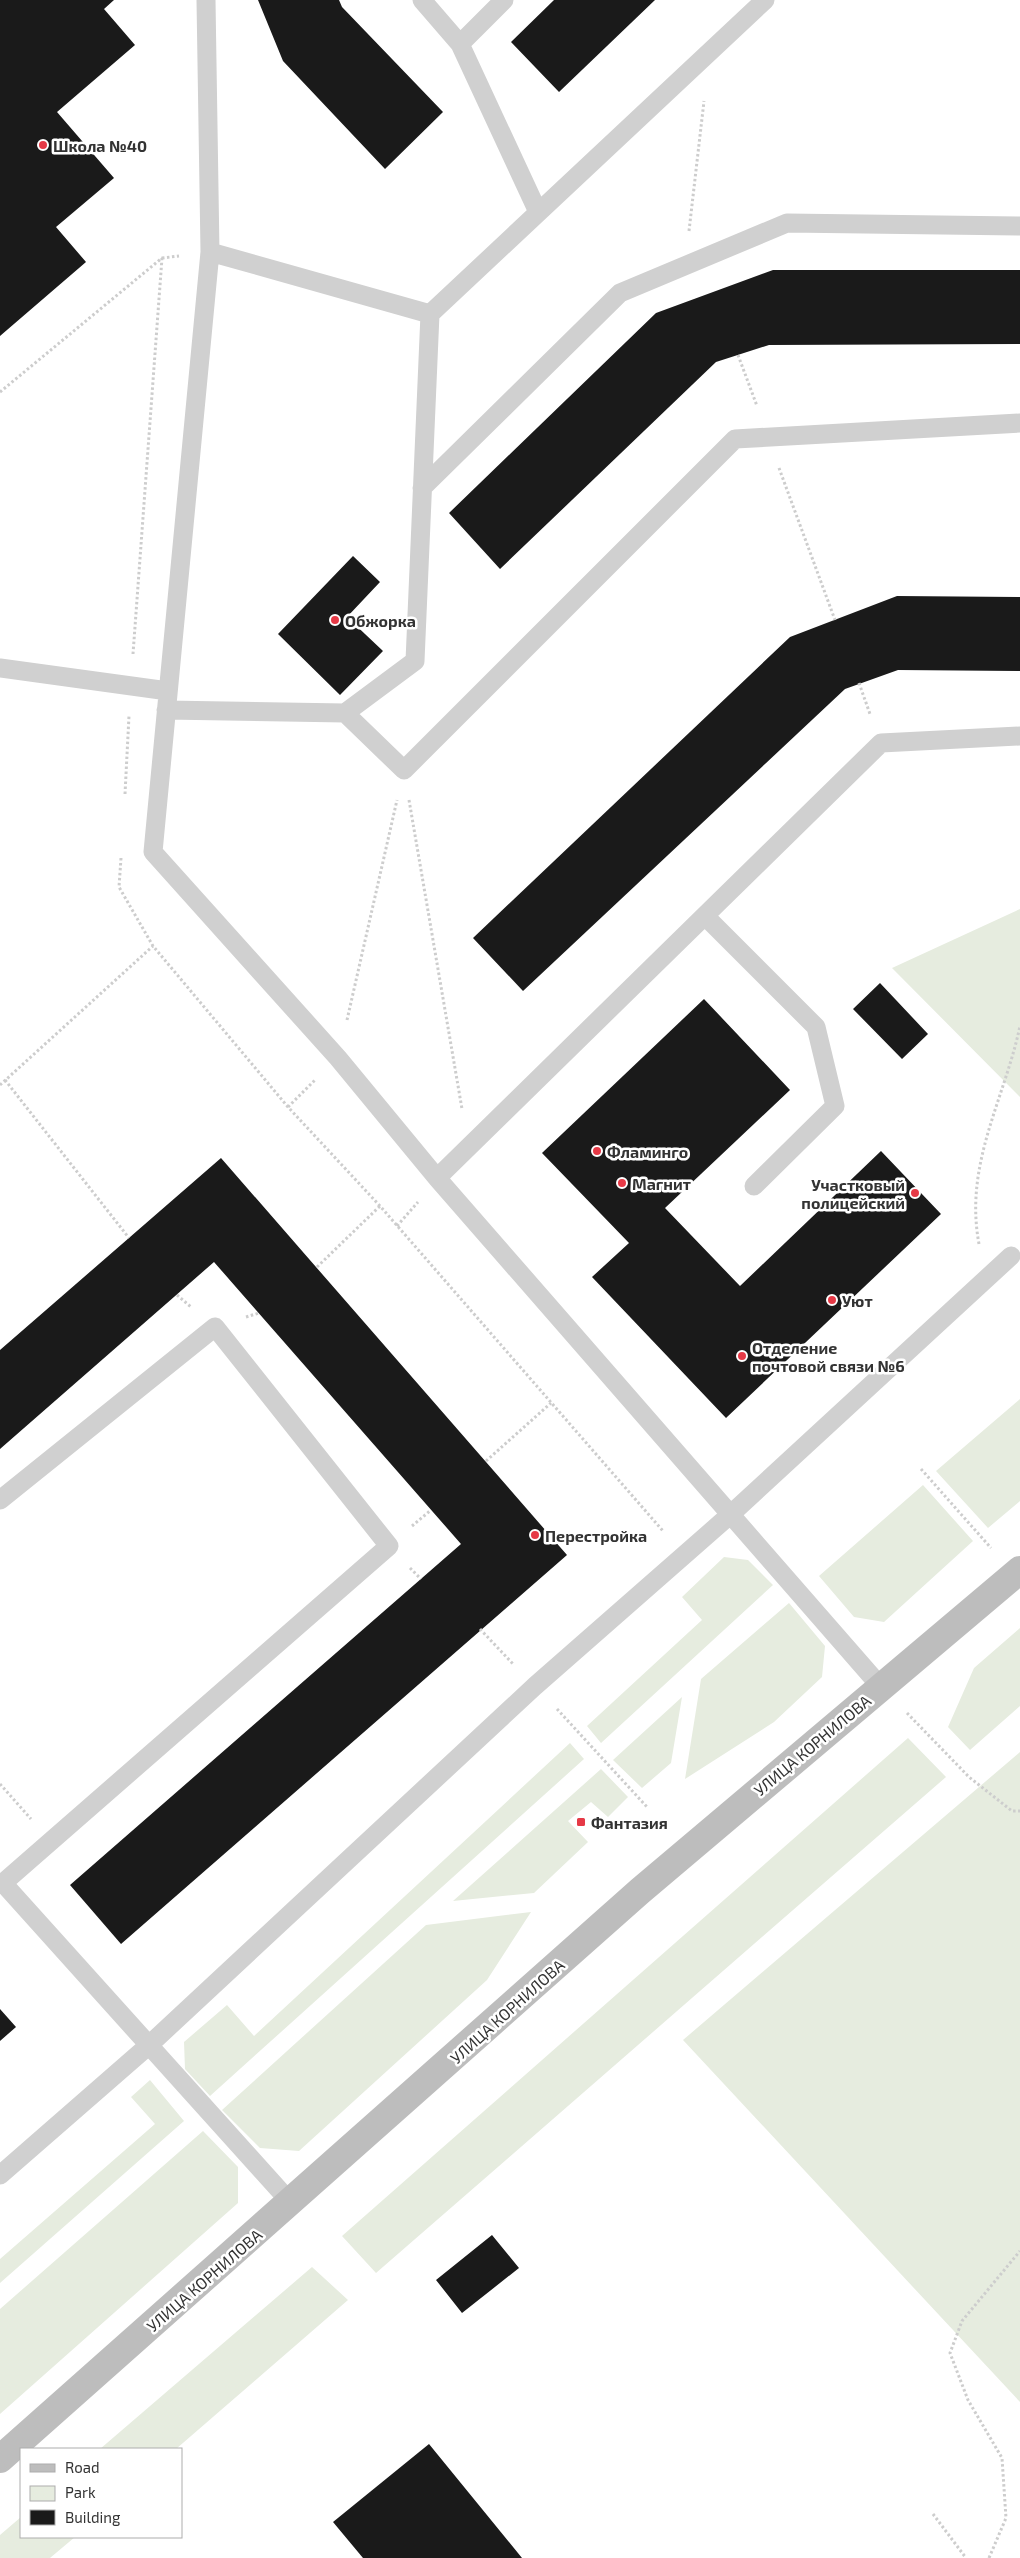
<svg xmlns="http://www.w3.org/2000/svg" width="1020" height="2558" viewBox="0 0 1020 2558" font-family="'Exo 2',sans-serif">
<style>
.green{fill:#e6ecdf}
.building{fill:#1a1a1a}
.lines{fill:none;stroke-linecap:round;stroke-linejoin:round}
.path{stroke:#cdcdcd;stroke-width:3;stroke-dasharray:2.5 2.5;stroke-linecap:butt}
.lane{stroke:#d0d0d0;stroke-width:19}
.secondary{stroke:#bdbdbd;stroke-width:28}
.poi-dot{fill:#e63946;stroke:#fff;stroke-width:2}
.labels{text-anchor:middle;dominant-baseline:central;stroke-width:5;stroke-linejoin:round;paint-order:stroke}
.poi-label{font-size:16px;font-weight:bold;fill:#333;stroke:#fff;text-anchor:start}
.street-label{font-size:16px;fill:#333;stroke:#fff}
</style>
<rect width="100%" height="100%" fill="#fff"/>
<!-- green -->
<path class="green" d="M1020 909V1097L892 968Z
M1020 1399V1501L988 1528 936 1471Z
M923 1485 973 1541 884 1622 854 1617 819 1576Z
M724 1557 748 1560 773 1585 601 1743 587 1726 702 1620 682 1597Z
M789 1603 825 1646 822 1677 774 1722 685 1779 701 1679Z
M1020 1628V1706L970 1750 948 1727 974 1668Z
M682 1697 671 1763 642 1788 613 1760Z
M908 1738 946 1777 376 2273 342 2236Z
M570 1743 584 1759 210 2096 185 2069 184 2042 227 2005 254 2036Z
M1020 1752V2402L683 2040Z
M601 1769 628 1797 608 1817 591 1802 568 1821 588 1842 534 1893 453 1901Z
M531 1912 487 1980 299 2151 260 2148 222 2110 426 1925Z
M150 2080 184 2121 0 2283V2259L155 2124 131 2097Z
M203 2131 238 2167V2203L0 2414V2309Z
M312 2267 348 2300 176 2449H100Z
M21 2517V2537H75L50 2558H0V2535Z"/>
<!-- building -->
<path class="building" d="M0 0H114L104 9 135 45 57 112 114 178 56 227 86 262 0 336Z
M258 0H339L342 7 443 112 385 169 283 61Z
M554 0H655L559 92 511 42Z
M773 270H1020V344L769 345 716 362 500 569 449 513 656 313Z
M353 556 380 582 347 617 383 651 340 695 278 634Z
M897 596 1020 597V671L898 670 845 689 523 991 473 938 790 637Z
M880 983 928 1034 902 1059 853 1009Z
M704 999 790 1090 665 1208 740 1286 881 1151 941 1214 726 1418 592 1277 629 1243 542 1153Z
M221 1158 567 1555 121 1944 70 1885 461 1544 214 1262 0 1449V1350Z
M0 2009 16 2027 0 2041Z
M492 2235 519 2268 462 2313 436 2280Z
M429 2444 522 2558H363L333 2522Z"/>
<g class="lines">
<!-- path -->
<path class="path" d="M689 231 704 101
M162 258 179 256
M738 355 757 406
M0 392 162 258 133 654
M779 468 835 620
M859 683 870 714
M125 794 129 716
M409 800 462 1109
M121 858 119 887 153 946 288 1107 380 1206 663 1531
M347 1020 397 800
M5 1080 129 1238
M0 1085 153 946
M288 1107 316 1079
M397 1226 418 1202
M979 1244C964 1164 1004 1101 1020 1026
M317 1267 380 1206
M177 1295 191 1307
M246 1317 259 1313
M486 1461 551 1403
M921 1469 991 1548
M412 1526 431 1510
M410 1568 421 1579
M480 1629 514 1665
M557 1709 647 1807
M907 1713 969 1777 1012 1811H1020
M0 1784 31 1819
M933 2514 966 2558
M989 2558 1006 2518 1002 2458 968 2400 950 2353 962 2321 1020 2251"/>
<!-- lane -->
<path class="lane" d="M206 0 210 252 153 852 338 1058 437 1178 881 1687
M422 0 460 44 538 212
M460 44 504 0
M210 252 430 314 765 0
M422 488 620 293 787 223 1020 226
M0 668 168 691
M166 710 345 713 404 770 735 439 1020 423
M345 713 415 661 430 314
M705 916 816 1027 835 1106 754 1186
M437 1178 881 743 1020 736
M0 1500 215 1327 389 1546 3 1883 291 2203
M0 2175 148 2046 535 1686 731 1514 1011 1256"/>
<!-- secondary -->
<path class="secondary" d="M0 2459 640 1891 1020 1570"/>
</g>
<!-- markers -->
<g class="poi-dot">
<circle cx="43" cy="145" r="5"/>
<circle cx="335" cy="620" r="5"/>
<circle cx="597" cy="1151" r="5"/>
<circle cx="622" cy="1183" r="5"/>
<circle cx="915" cy="1193" r="5"/>
<circle cx="832" cy="1300" r="5"/>
<circle cx="742" cy="1356" r="5"/>
<circle cx="535" cy="1535" r="5"/>
<rect x="576" y="1817" width="10" height="10" rx="2.5"/>
</g>
<g class="labels">
<!-- poi labels -->
<g class="poi-label">
<text x="53" y="145">Школа №40</text>
<text x="345" y="620">Обжорка</text>
<text x="607" y="1151">Фламинго</text>
<text x="632" y="1183">Магнит</text>
<text x="905" y="1184" text-anchor="end">Участковый<tspan x="905" dy="18">полицейский</tspan></text>
<text x="842" y="1300">Уют</text>
<text x="752" y="1347">Отделение<tspan x="752" dy="18">почтовой связи №6</tspan></text>
<text x="545" y="1535">Перестройка</text>
<text x="591" y="1822">Фантазия</text>
</g>
<!-- street labels -->
<g class="street-label">
<text transform="translate(812 1745) rotate(-40)">УЛИЦА КОРНИЛОВА</text>
<text transform="translate(507 2011) rotate(-42)">УЛИЦА КОРНИЛОВА</text>
<text transform="translate(204 2280) rotate(-41)">УЛИЦА КОРНИЛОВА</text>
</g>
</g>
<!-- legend -->
<rect x="20" y="2448" width="162" height="90" fill="#ffffff" stroke="#adadad"/>
<rect x="30" y="2464" width="25" height="8" fill="#bdbdbd" stroke="#adadad"/>
<text x="65" y="2473" font-size="15" fill="#333333">Road</text>
<rect x="30" y="2486" width="25" height="15" fill="#e6ecdf" stroke="#adadad"/>
<text x="65" y="2498" font-size="15" fill="#333333">Park</text>
<rect x="30" y="2510" width="25" height="15" fill="#1a1a1a" stroke="#adadad"/>
<text x="65" y="2523" font-size="15" fill="#333333">Building</text>
</svg>
